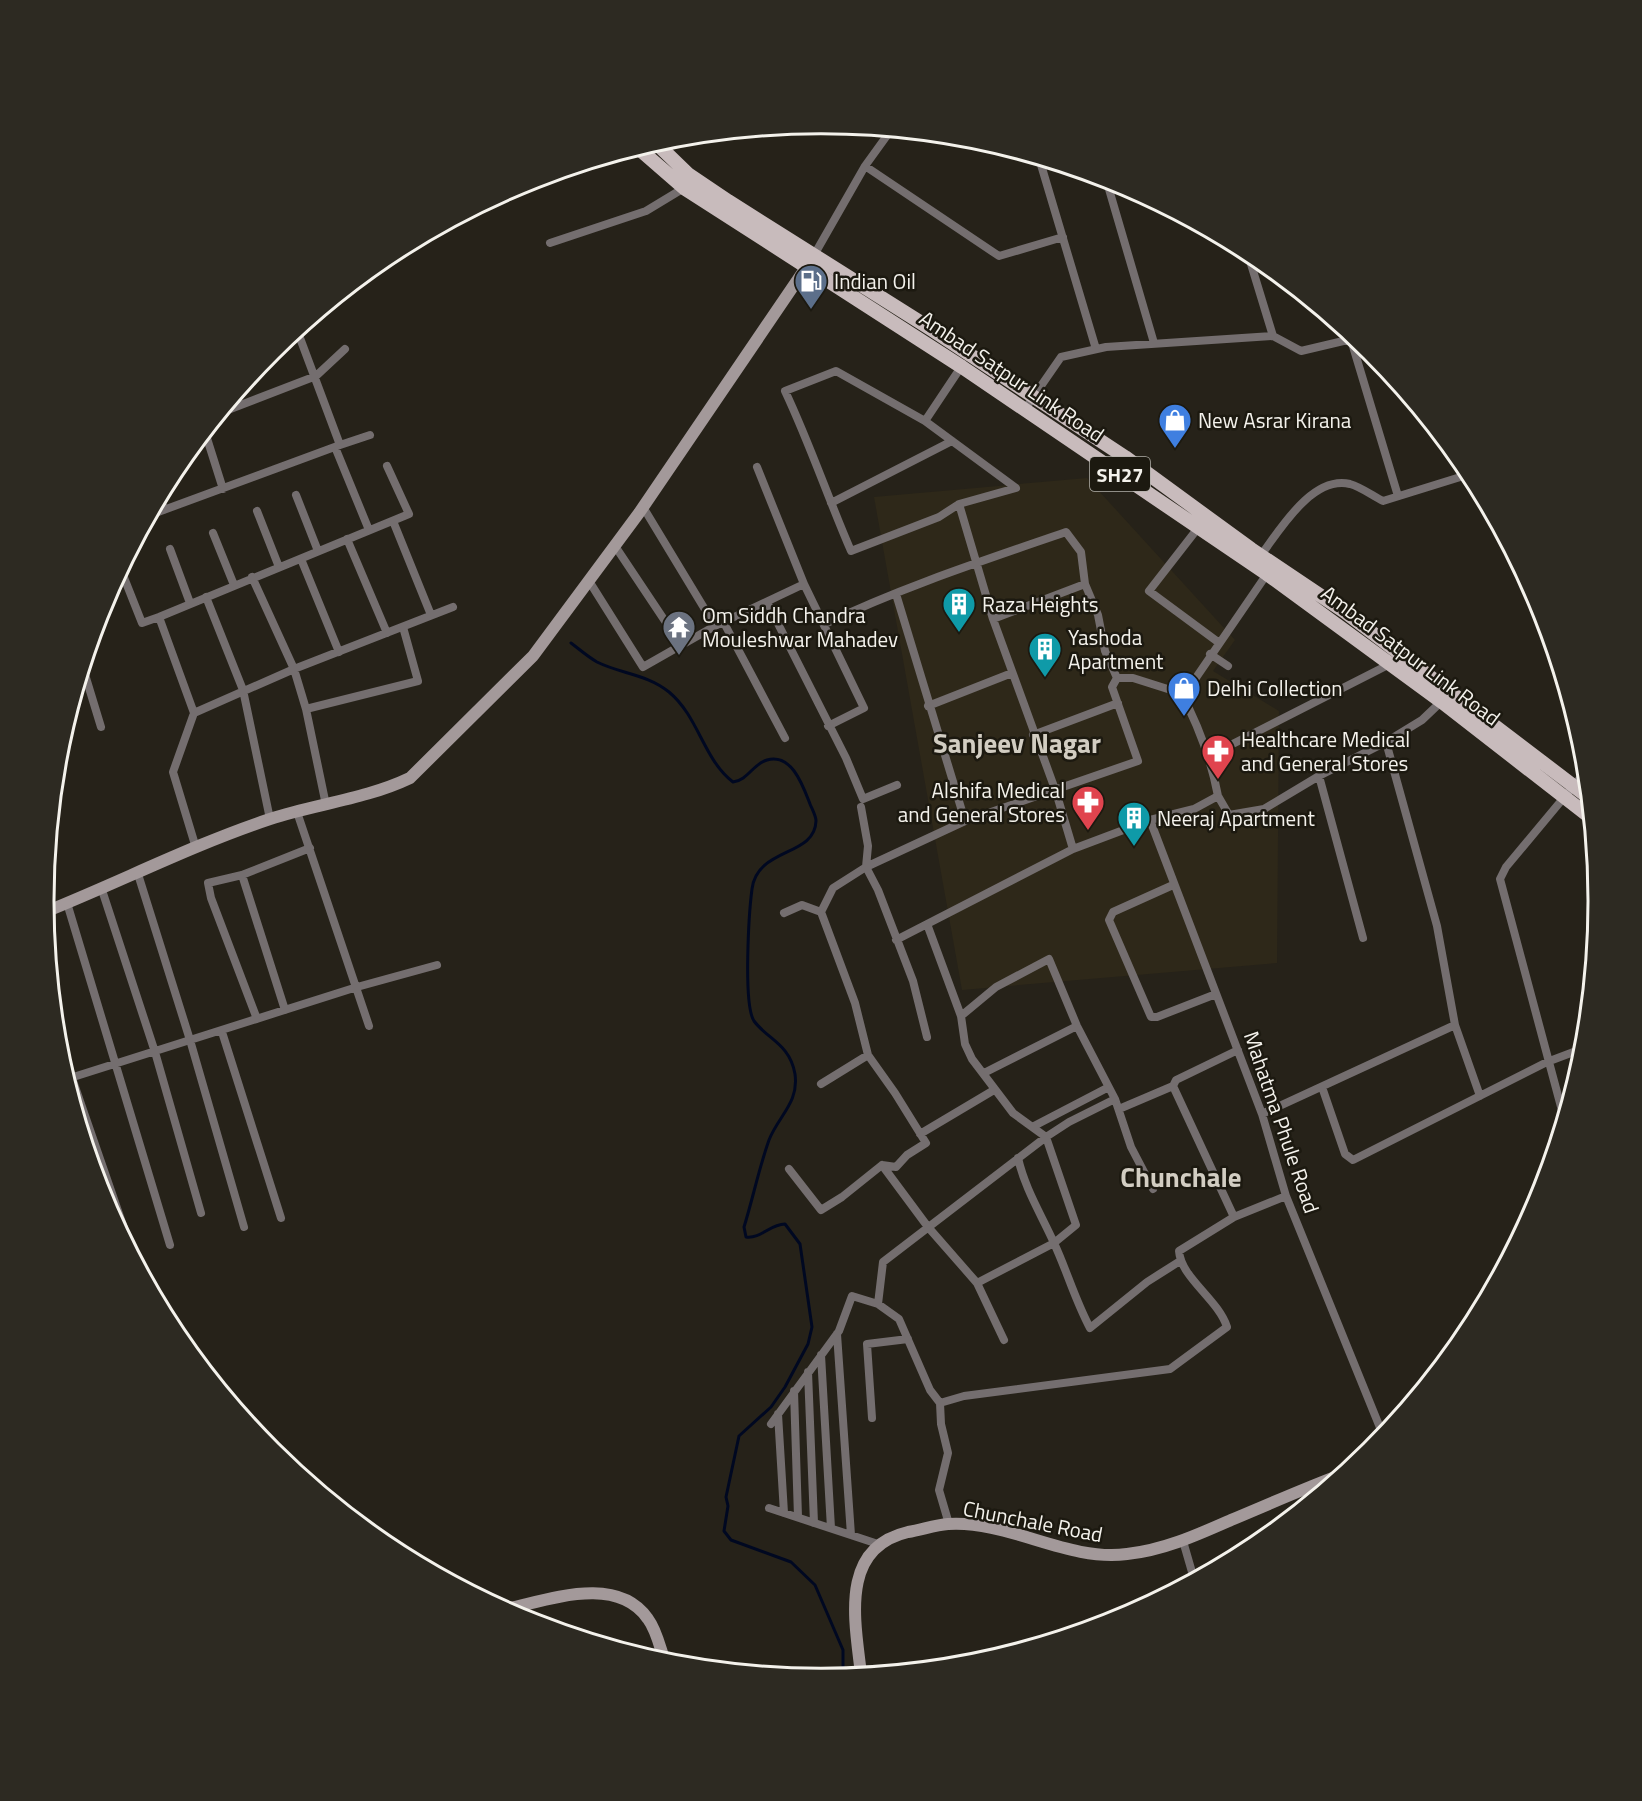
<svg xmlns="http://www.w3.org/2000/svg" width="1642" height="1801" viewBox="0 0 1642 1801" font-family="'Titillium Web',sans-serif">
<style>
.built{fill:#2e2819}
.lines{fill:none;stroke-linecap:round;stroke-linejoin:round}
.stream{stroke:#000821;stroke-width:3}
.street{stroke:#746e6f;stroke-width:8}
.secondary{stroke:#a3999a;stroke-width:12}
.primary{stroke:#c8bbbc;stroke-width:14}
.labels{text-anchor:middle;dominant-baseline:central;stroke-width:5;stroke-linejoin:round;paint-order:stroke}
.shield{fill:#1c1910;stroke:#b3b1aa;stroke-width:1.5}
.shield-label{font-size:20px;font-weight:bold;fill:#f4f2ec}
.poi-label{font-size:21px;fill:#f4f2ec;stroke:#1c1910;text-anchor:start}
.street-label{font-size:21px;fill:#f4f2ec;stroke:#1c1910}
.district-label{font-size:27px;font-weight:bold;fill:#d2cdc2;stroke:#1c1910}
.rim{fill:none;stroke:#f4f2ec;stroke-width:3}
</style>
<rect width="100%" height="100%" fill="#262219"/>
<!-- built -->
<path class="built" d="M1087 478 1235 640 1213 671 1279 711 1277 963 962 990 874 497Z"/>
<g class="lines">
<!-- stream -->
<path class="stream" d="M571 643C579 649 588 657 597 662 621 674 647 674 669 692 699 717 703 759 733 782 748 780 753 764 767 760 792 753 803 786 810 804 812 809 816 816 816 821 815 857 757 847 752 889 749 912 743 1004 754 1021 767 1039 790 1044 795 1074 799 1103 779 1115 769 1140 759 1168 753 1198 744 1227L746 1237C761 1239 770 1224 785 1224L800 1244 812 1327 808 1344 785 1387 771 1407 739 1436 726 1497 728 1506 724 1531 731 1540 791 1562 815 1585 843 1650V1676"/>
<!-- street -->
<path class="street" d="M1039 158 1096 349
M865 166 999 256 1063 237
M1106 179 1154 343
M550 243 646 211 684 188
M1247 251 1273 336
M813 257 865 166 891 130
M297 330 340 445 370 435
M1349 333 1398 496
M1025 409 1061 357 1106 347 1273 336 1301 351 1356 338
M220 413 316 376 345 349
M925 421 836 371 785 391C810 444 828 498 851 551L939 517 959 504 1016 488 925 421 963 364
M205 432 223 489
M335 447 369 530
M757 467 804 584
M296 495 318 551
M160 496 164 510
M831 503 952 441
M959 504 993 619 1056 792 1073 849 1150 820 1194 809 1218 796 1229 815 1264 809 1319 776 1386 742 1422 720 1444 699
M643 507 715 626 804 584 864 708 828 726
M257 511 279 567
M150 515 340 445
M393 521 431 615
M1198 528 1149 591 1218 642
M213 533 234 585
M347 539 387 633
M615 546 681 645
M170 549 190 603
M1261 555C1280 530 1312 475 1350 484 1361 487 1373 496 1383 501L1470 474
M301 559 339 652
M121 570 142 623 159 617 409 514 387 466
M252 577 294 669 306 709 326 805
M589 581 643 667 715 626
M896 594 965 821 1138 761 1112 687 1117 678
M206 597 243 690 270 819
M767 602 846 758 863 799 897 785
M159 617 194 713
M993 619 1085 584
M723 621 785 738
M825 624C902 587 985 560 1066 532L1081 552 1085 584 1098 615 1105 651 1117 678H1133L1174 691 1191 685 1269 571
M1210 654 1228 666
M83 668 101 727
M1179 689C1197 722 1211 759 1218 796
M928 706 1012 673
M306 709 418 681 403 627
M1033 735 1118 703
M1386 742 1437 926 1455 1025 1480 1096
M1207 757 1388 665
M1319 776 1363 938
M297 812 369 1026
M1150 820 1262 1114 1286 1196 1383 1435
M196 848 173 772 194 713 294 669 453 607
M242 875 285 1010
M1173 885 1113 912 1109 920 1151 1017H1157L1216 994
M101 887 155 1052 201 1213
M67 903 170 1245
M784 913 802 905 821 912
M927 924 961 1016 965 1044 972 1059 1013 1113 1046 1137 1076 1225 1054 1243 977 1283
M896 940 1073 849
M55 1016 72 1078 134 1257
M961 1016 996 987 1049 959 1077 1026 1115 1099 1131 1147 1153 1189
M257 1019 211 898 208 883 242 875 310 848
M222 1032 281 1218
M927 1037 913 981 878 890 866 867 965 821
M984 1073 1077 1026
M67 1079 190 1040 137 871
M821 1084 868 1055
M1173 1086 1234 1217
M1322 1087 1345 1154 1353 1160 1547 1062 1584 1048
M1119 1109 1173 1086 1176 1080 1238 1050
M1262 1114 1455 1025
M1564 1118 1500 879 1506 867 1586 771
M1034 1126 1107 1088
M920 1134 994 1090
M1018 1158C1025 1189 1041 1214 1054 1243 1067 1271 1075 1300 1090 1328L1147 1282 1180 1261
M882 1165 928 1227 977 1283 1004 1340
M789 1169 821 1210 842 1197 882 1165 896 1167 907 1155 926 1143 895 1093 868 1055 855 1003 821 912 833 888 866 867 868 846 861 807
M244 1227 190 1040 357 987 437 965
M878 1304 883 1262 1046 1137 1069 1122 1115 1099
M837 1334 851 1535
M821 1355 831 1528
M808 1372 814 1523
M794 1391 798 1517
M778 1414 784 1513
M872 1418 867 1344 908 1339
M771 1424 839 1331 852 1296 878 1304 899 1319 930 1390 940 1403
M769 1508 878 1544
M949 1524 939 1490 948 1453 941 1424 940 1403 964 1396 1170 1369 1227 1327C1218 1299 1181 1278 1179 1251L1234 1217 1286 1196
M1183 1541 1194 1579"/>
<!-- secondary -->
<path class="secondary" d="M45 912C120 882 192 845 270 819 316 804 366 799 410 778L533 656 639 513 807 266
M506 1609C549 1600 617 1574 648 1619 657 1631 660 1648 665 1662
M861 1674C855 1621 839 1548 908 1532 921 1530 935 1525 948 1524 1009 1520 1067 1562 1127 1554 1164 1550 1197 1535 1231 1520 1267 1505 1303 1489 1340 1475"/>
<!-- primary -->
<path class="primary" d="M655 142 688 174 728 201 931 329 1125 457 1251 549 1345 612 1588 797
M638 148 684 188 962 367 1267 574 1442 702 1590 817"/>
</g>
<!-- icons -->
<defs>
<symbol id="fuel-pin" viewBox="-11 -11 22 30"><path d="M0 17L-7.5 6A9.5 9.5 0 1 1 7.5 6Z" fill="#5c6f8a" stroke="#1c1910"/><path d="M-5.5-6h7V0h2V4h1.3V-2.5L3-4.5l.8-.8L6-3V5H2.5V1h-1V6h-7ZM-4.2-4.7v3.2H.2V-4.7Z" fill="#fff"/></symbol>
<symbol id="shop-pin" viewBox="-11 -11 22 30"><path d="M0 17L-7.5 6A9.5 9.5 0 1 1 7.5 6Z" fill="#3f7fe0" stroke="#1c1910"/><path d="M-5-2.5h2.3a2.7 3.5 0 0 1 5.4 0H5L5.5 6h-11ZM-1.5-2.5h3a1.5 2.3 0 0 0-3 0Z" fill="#fff"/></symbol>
<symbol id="building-pin" viewBox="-11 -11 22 30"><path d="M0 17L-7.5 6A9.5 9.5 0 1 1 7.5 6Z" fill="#0f9aa8" stroke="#1c1910"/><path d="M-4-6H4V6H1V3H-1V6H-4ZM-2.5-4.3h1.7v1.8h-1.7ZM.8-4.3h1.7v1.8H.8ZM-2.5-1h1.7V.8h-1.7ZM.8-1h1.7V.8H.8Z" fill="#fff"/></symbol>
<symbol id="temple-pin" viewBox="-11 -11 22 30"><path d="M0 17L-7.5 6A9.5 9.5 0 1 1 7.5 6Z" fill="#6b7280" stroke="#1c1910"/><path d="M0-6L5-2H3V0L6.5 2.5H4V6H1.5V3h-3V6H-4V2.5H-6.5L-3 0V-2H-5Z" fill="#fff"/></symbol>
<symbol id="pharmacy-pin" viewBox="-11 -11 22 30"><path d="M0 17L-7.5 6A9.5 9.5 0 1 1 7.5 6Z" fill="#e0444e" stroke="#1c1910"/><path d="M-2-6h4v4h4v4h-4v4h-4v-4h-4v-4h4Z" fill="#fff"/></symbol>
</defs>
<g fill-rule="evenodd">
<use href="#fuel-pin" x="792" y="262" width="38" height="52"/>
<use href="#shop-pin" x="1156" y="401" width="38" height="52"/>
<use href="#building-pin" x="940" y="585" width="38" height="52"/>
<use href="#temple-pin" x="660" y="608" width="38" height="52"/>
<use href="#building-pin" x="1026" y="630" width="38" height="52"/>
<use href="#shop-pin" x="1165" y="669" width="38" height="52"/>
<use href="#pharmacy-pin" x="1199" y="732" width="38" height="52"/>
<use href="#pharmacy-pin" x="1069" y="783" width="38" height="52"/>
<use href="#building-pin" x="1115" y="799" width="38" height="52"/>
</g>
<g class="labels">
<!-- shield labels -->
<rect class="shield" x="1090" y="457" width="60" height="34" rx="4.5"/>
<g class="shield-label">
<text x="1120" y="474">SH27</text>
</g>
<!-- poi labels -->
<g class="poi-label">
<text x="834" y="281">Indian Oil</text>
<text x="1198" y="420">New Asrar Kirana</text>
<text x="982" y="604">Raza Heights</text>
<text x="702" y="615">Om Siddh Chandra<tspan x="702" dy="24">Mouleshwar Mahadev</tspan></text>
<text x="1068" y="637">Yashoda<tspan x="1068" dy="24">Apartment</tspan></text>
<text x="1207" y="688">Delhi Collection</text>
<text x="1241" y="739">Healthcare Medical<tspan x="1241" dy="24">and General Stores</tspan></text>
<text x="1065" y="790" text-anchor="end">Alshifa Medical<tspan x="1065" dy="24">and General Stores</tspan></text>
<text x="1157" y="818">Neeraj Apartment</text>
</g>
<!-- street labels -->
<g class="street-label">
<text transform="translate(1012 376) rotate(34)">Ambad Satpur Link Road</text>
<text transform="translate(1411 655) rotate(37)">Ambad Satpur Link Road</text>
<text transform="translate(1282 1122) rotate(71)">Mahatma Phule Road</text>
<text transform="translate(1033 1521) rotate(11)">Chunchale Road</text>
</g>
<!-- district labels -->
<g class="district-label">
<text x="1017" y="742">Sanjeev Nagar</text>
<text x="1181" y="1176">Chunchale</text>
</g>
</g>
<!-- crop -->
<path d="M0 0H1642V1801H0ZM54 901a767 767 0 1 1 1534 0a767 767 0 1 1-1534 0Z" fill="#2d2a22" fill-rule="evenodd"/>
<path class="rim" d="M54 901a767 767 0 1 1 1534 0a767 767 0 1 1-1534 0Z"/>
</svg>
